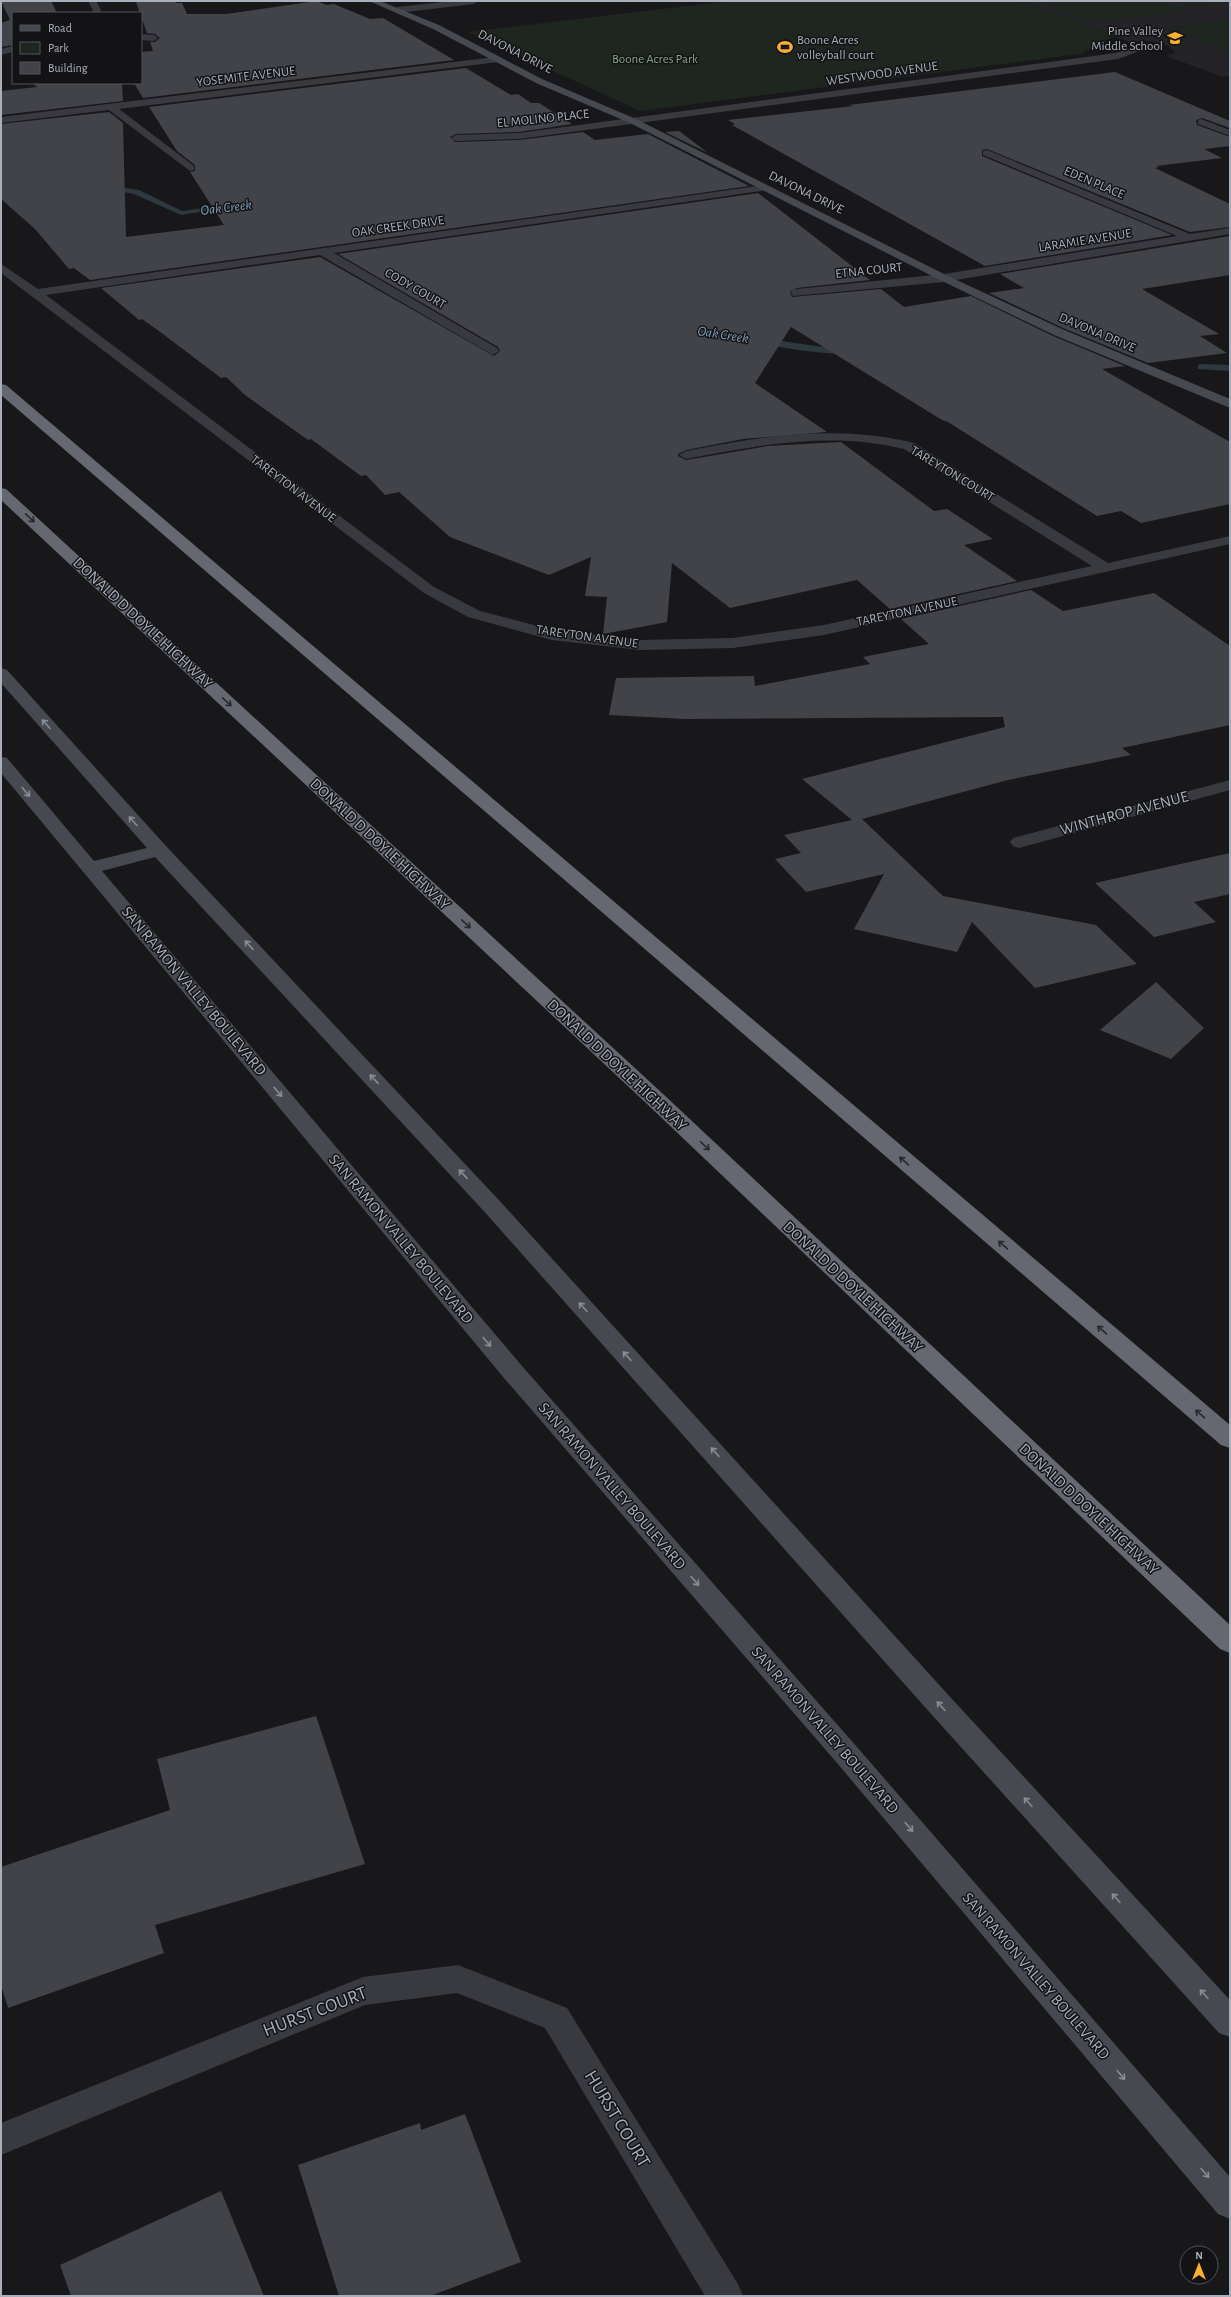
<svg xmlns="http://www.w3.org/2000/svg" width="1231" height="2297" viewBox="0 0 1231 2297" font-family="'Alegreya Sans',sans-serif">
<style>
.built{fill:#242428}
.green{fill:#1e261f}
.lines{fill:none;stroke-linecap:round;stroke-linejoin:round}
.stream{fill:#2d383f;fill-rule:evenodd}
.building{fill:#424348}
.street{fill:#393a40;fill-rule:evenodd}
.secondary{fill:#474950;fill-rule:evenodd}
.highway{fill:#656871;fill-rule:evenodd}
.oneway{stroke:#28282d}
.oneway2{stroke:#878c96}
.labels{text-anchor:middle;dominant-baseline:central;stroke-width:3;stroke-linejoin:round;paint-order:stroke}
.far-poi-label{font-size:13px;fill:#aab0bb;stroke:#131316;text-anchor:end}
.far-street-label{font-size:13px;fill:#aab0bb;stroke:#131316}
.far-park-label{font-size:13px;fill:#80a681;stroke:#131316}
.far-water-label{font-size:14px;font-style:italic;fill:#809fb7;stroke:#131316}
.street-label{font-size:16px;fill:#aab0bb;stroke:#131316}
.near-street-label{font-size:19px;fill:#aab0bb;stroke:#131316}
</style>
<rect width="100%" height="100%" fill="#18181b"/>
<!-- built -->
<path class="built" d="M1021 1H1230V76L1223 77 1166 56 1174 54 1175 51 1167 45 1150 41H1127Z"/>
<!-- green -->
<path class="green" d="M729 1H1021L1114 36 1080 54 640 111 468 32Z
M1035 1H1157L1188 11 1098 21 1082 19Z
M1176 1H1230V2L1192 7Z
M1230 19V51L1164 28Z"/>
<g class="lines">
<!-- stream -->
<path class="stream" d="M102 184 139 190 182 211 233 204 237 206 181 215 134 194 102 188Z
M761 338 823 347 848 348 852 351C844 359 772 346 758 343L757 341Z
M1201 364 1230 365V371L1198 369V365Z"/>
</g>
<!-- building -->
<path class="building" d="M1 1H51L57 13H13V45L1 47V23L10 20Z
M175 1 176 3H182L187 14H226L317 1 326 5 334 4 370 19 383 18 454 60 143 98 134 83H141V52L153 51 150 42H155L160 38 155 34 147 33 136 2Z
M466 68 511 95 518 94 531 103H539L572 124 519 132 456 134 450 137 455 142 519 140 583 132 595 140 648 134 749 186 90 280 74 268 69 269 35 229 1 199V124L109 112 123 123 126 237 224 225 190 172 195 171V165L177 151 149 107Z
M1115 72 1230 121V128L1202 118 1196 120 1197 125 1230 137V146L1204 149 1222 158 1156 166 1159 167 1155 168 1230 204V227L1190 232 987 149 982 150V156L1172 235 985 266 732 125 735 124 728 120 853 106 849 105Z
M32 83H122L123 101 1 115V91L37 87Z
M679 131 708 153 665 132Z
M758 193 870 280 797 288 790 292 792 297 881 289 904 307 971 296 1053 336 1125 366 1102 369 1230 442V504L1141 523 1121 511 1097 516 948 422 942 420 791 327 755 383 827 432 743 439 686 450 678 454V456L686 460 768 446 841 442 934 511 947 509 993 539 964 545 1017 581 890 609 857 580 730 608 672 563 667 622 603 634 607 597 585 596 591 557 549 575 450 537 399 492 385 495 366 475 361 476 311 439 308 440 245 395 226 377 221 378 163 334 142 319 139 320 101 288 320 257 494 356 500 351 498 347 338 254Z
M1230 236V275L1142 289 1219 334 1200 336 1227 353 1148 363 1063 328 989 293 1024 288 1000 274Z
M1031 590 1063 611 1154 593 1230 646V725L1122 748 1131 755 1008 780 862 819 943 896 1096 925 1137 964 1035 988 972 922 957 952 854 929 884 874 806 892 775 859 801 853 784 835 852 820 802 779 1005 727 1003 717 685 719 609 715 616 678 754 676 755 686 870 664 863 657 929 644 901 619Z
M1230 853V894L1194 902 1216 922 1154 937 1095 883Z
M1156 982 1204 1028 1171 1059 1100 1030Z
M316 1716 365 1864 155 1925 164 1953 8 2008 1 1985V1867L170 1810 157 1759Z
M465 2114 521 2262 430 2296H339L298 2165 420 2123 421 2130Z
M221 2191 264 2296H71L60 2265Z"/>
<g class="lines">
<!-- street -->
<path class="street" d="M88 1H96L101 10 99 13H91L93 10Z
M452 1H478L474 4 397 13 393 10 397 7Z
M141 34 154 35 158 38 154 41 141 40Z
M13 46V52L1 55V49Z
M1134 47 1139 50 1137 52 1118 59 519 139 456 141 451 138 456 135 519 133 1116 53Z
M495 57 500 60 498 62 119 109 194 166V170L190 171 109 110 1 123V117Z
M1201 119 1230 130V136L1198 124V120Z
M987 150 1190 234 1230 228V234L944 282 793 296 791 293 793 290 797 289 944 274 1177 236 983 155V151Z
M764 185 768 186V190L334 253 497 348 499 351 493 355 320 255 46 295 434 587 480 611 553 630 640 640 733 638 824 625 1092 566 904 449C832 431 758 445 686 459L679 455 686 451C763 436 836 424 914 443L1108 563 1230 536V544L824 635 733 648 640 650 552 640 468 617 424 593 1 273V264L38 289Z
M1230 780V790L1019 848 1013 846 1010 842 1013 838Z
M458 1965 567 2008 738 2284 743 2296H705L545 2028 457 1993 365 2005 1 2155V2123L363 1977Z"/>
<!-- secondary -->
<path class="secondary" d="M369 1H380L439 25 542 79 636 119 948 276 1062 329 1230 399V408L1054 335 940 280 630 123 536 83 433 29Z
M1 668 7 670 166 846 497 1198 952 1699 1230 2000V2037L1219 2033 932 1715 481 1208 155 857 102 871 522 1366 857 1747 1230 2177V2219L1218 2214 837 1763 504 1378 1 773V757L7 758 94 861 147 848 1 683Z"/>
<!-- highway -->
<path class="highway" d="M1 384 6 385 1230 1425V1448L1221 1445 1 395Z
M1 488 6 489 662 1093 1230 1625V1653L1220 1649 646 1103 1 500Z"/>
</g>
<!-- one-way arrows -->
<defs><path id="oneway-shaft" d="M-6 0H5M1.5-3L5.5 0L1.5 3" fill="none" stroke-width="1.6" stroke-linecap="round" stroke-linejoin="round"/></defs>
<g class="oneway">
<use href="#oneway-shaft" transform="translate(30 518) rotate(43)"/>
<use href="#oneway-shaft" transform="translate(227 702) rotate(43)"/>
<use href="#oneway-shaft" transform="translate(466 924) rotate(43)"/>
<use href="#oneway-shaft" transform="translate(705 1146) rotate(43)"/>
<use href="#oneway-shaft" transform="translate(904 1161) rotate(-139)"/>
<use href="#oneway-shaft" transform="translate(1003 1245) rotate(-139)"/>
<use href="#oneway-shaft" transform="translate(1102 1330) rotate(-139)"/>
<use href="#oneway-shaft" transform="translate(1200 1414) rotate(-139)"/>
</g>
<g class="oneway2">
<use href="#oneway-shaft" transform="translate(46 724) rotate(-132)"/>
<use href="#oneway-shaft" transform="translate(26 792) rotate(50)"/>
<use href="#oneway-shaft" transform="translate(133 821) rotate(-132)"/>
<use href="#oneway-shaft" transform="translate(249 945) rotate(-133)"/>
<use href="#oneway-shaft" transform="translate(374 1079) rotate(-133)"/>
<use href="#oneway-shaft" transform="translate(278 1092) rotate(50)"/>
<use href="#oneway-shaft" transform="translate(463 1174) rotate(-133)"/>
<use href="#oneway-shaft" transform="translate(583 1307) rotate(-132)"/>
<use href="#oneway-shaft" transform="translate(487 1342) rotate(50)"/>
<use href="#oneway-shaft" transform="translate(627 1356) rotate(-132)"/>
<use href="#oneway-shaft" transform="translate(715 1452) rotate(-132)"/>
<use href="#oneway-shaft" transform="translate(695 1581) rotate(49)"/>
<use href="#oneway-shaft" transform="translate(941 1706) rotate(-132)"/>
<use href="#oneway-shaft" transform="translate(1028 1802) rotate(-132)"/>
<use href="#oneway-shaft" transform="translate(909 1827) rotate(49)"/>
<use href="#oneway-shaft" transform="translate(1116 1898) rotate(-132)"/>
<use href="#oneway-shaft" transform="translate(1204 1994) rotate(-132)"/>
<use href="#oneway-shaft" transform="translate(1121 2075) rotate(49)"/>
<use href="#oneway-shaft" transform="translate(1205 2173) rotate(50)"/>
</g>
<!-- icons -->
<defs>
<symbol id="school-bare" viewBox="-9 -9 18 18"><path d="M0-5L7-2L0 1L-7-2ZM-4 1L0 2.5L4 1V4Q0 6-4 4Z" fill="#faaf31" stroke="#131316" stroke-width="2.5" paint-order="stroke"/></symbol>
<symbol id="stadium-bare" viewBox="-9 -9 18 18"><path d="M0-5a6.5 5 0 1 0 0 10a6.5 5 0 1 0 0-10ZM-3.5-1.8h7v3.6h-7Z" fill="#faaf31" stroke="#131316" stroke-width="2.5" paint-order="stroke"/></symbol>
</defs>
<g fill-rule="evenodd">
<use href="#school-bare" x="1164" y="27" width="22" height="22"/>
<use href="#stadium-bare" x="774" y="36" width="22" height="22"/>
</g>
<g class="labels">
<!-- far-poi labels -->
<g class="far-poi-label">
<text x="1163" y="31">Pine Valley<tspan x="1163" dy="15">Middle School</tspan></text>
<text x="797" y="40" text-anchor="start">Boone Acres<tspan x="797" dy="15">volleyball court</tspan></text>
</g>
<!-- far-street labels -->
<g class="far-street-label">
<text transform="translate(515 52) rotate(27)">DAVONA DRIVE</text>
<text transform="translate(882 74) rotate(-8)">WESTWOOD AVENUE</text>
<text transform="translate(246 77) rotate(-7)">YOSEMITE AVENUE</text>
<text transform="translate(543 119) rotate(-6)">EL MOLINO PLACE</text>
<text transform="translate(1094 183) rotate(23)">EDEN PLACE</text>
<text transform="translate(806 193) rotate(26)">DAVONA DRIVE</text>
<text transform="translate(398 227) rotate(-8)">OAK CREEK DRIVE</text>
<text transform="translate(1085 241) rotate(-9)">LARAMIE AVENUE</text>
<text transform="translate(869 271) rotate(-6)">ETNA COURT</text>
<text transform="translate(415 289) rotate(30)">CODY COURT</text>
<text transform="translate(1097 333) rotate(23)">DAVONA DRIVE</text>
<text transform="translate(952 474) rotate(31)">TAREYTON COURT</text>
<text transform="translate(293 489) rotate(37)">TAREYTON AVENUE</text>
<text transform="translate(907 612) rotate(-12)">TAREYTON AVENUE</text>
<text transform="translate(587 637) rotate(8)">TAREYTON AVENUE</text>
</g>
<!-- far-park labels -->
<g class="far-park-label">
<text x="655" y="59">Boone Acres Park</text>
</g>
<!-- far-water labels -->
<g class="far-water-label">
<text transform="translate(226 208) rotate(-7)">Oak Creek</text>
<text transform="translate(723 335) rotate(9)">Oak Creek</text>
</g>
<!-- street labels -->
<g class="street-label">
<text transform="translate(143 623) rotate(43)">DONALD D DOYLE HIGHWAY</text>
<text transform="translate(1124 813) rotate(-15)">WINTHROP AVENUE</text>
<text transform="translate(380 844) rotate(43)">DONALD D DOYLE HIGHWAY</text>
<text transform="translate(194 991) rotate(50)">SAN RAMON VALLEY BOULEVARD</text>
<text transform="translate(617 1065) rotate(43)">DONALD D DOYLE HIGHWAY</text>
<text transform="translate(401 1239) rotate(50)">SAN RAMON VALLEY BOULEVARD</text>
<text transform="translate(853 1287) rotate(43)">DONALD D DOYLE HIGHWAY</text>
<text transform="translate(612 1486) rotate(49)">SAN RAMON VALLEY BOULEVARD</text>
<text transform="translate(1089 1509) rotate(43)">DONALD D DOYLE HIGHWAY</text>
<text transform="translate(825 1730) rotate(49)">SAN RAMON VALLEY BOULEVARD</text>
<text transform="translate(1036 1976) rotate(49)">SAN RAMON VALLEY BOULEVARD</text>
</g>
<!-- near-street labels -->
<g class="near-street-label">
<text transform="translate(315 2012) rotate(-21)">HURST COURT</text>
<text transform="translate(617 2119) rotate(59)">HURST COURT</text>
</g>
</g>
<!-- border -->
<rect width="1231" height="2297" fill="none" stroke="#aab0bb" stroke-width="4"/>
<!-- legend -->
<rect x="12" y="12" width="130" height="72" fill="#131316" stroke="#4f5258"/>
<rect x="20" y="25" width="20" height="6" fill="#474950" stroke="#4f5258"/>
<text x="48" y="32" font-size="12" fill="#aab0bb">Road</text>
<rect x="20" y="42" width="20" height="12" fill="#1e261f" stroke="#4f5258"/>
<text x="48" y="52" font-size="12" fill="#aab0bb">Park</text>
<rect x="20" y="62" width="20" height="12" fill="#424348" stroke="#4f5258"/>
<text x="48" y="72" font-size="12" fill="#aab0bb">Building</text>
<!-- north arrow -->
<g transform="translate(1199 2265)"><circle r="19" fill="#131316" stroke="#4f5258"/>
<path d="M0-3L7 15L0 10L-7 15Z" fill="#faaf31"/>
<text y="-6" font-size="11" font-weight="bold" text-anchor="middle" fill="#aab0bb">N</text>
</g>
</svg>
